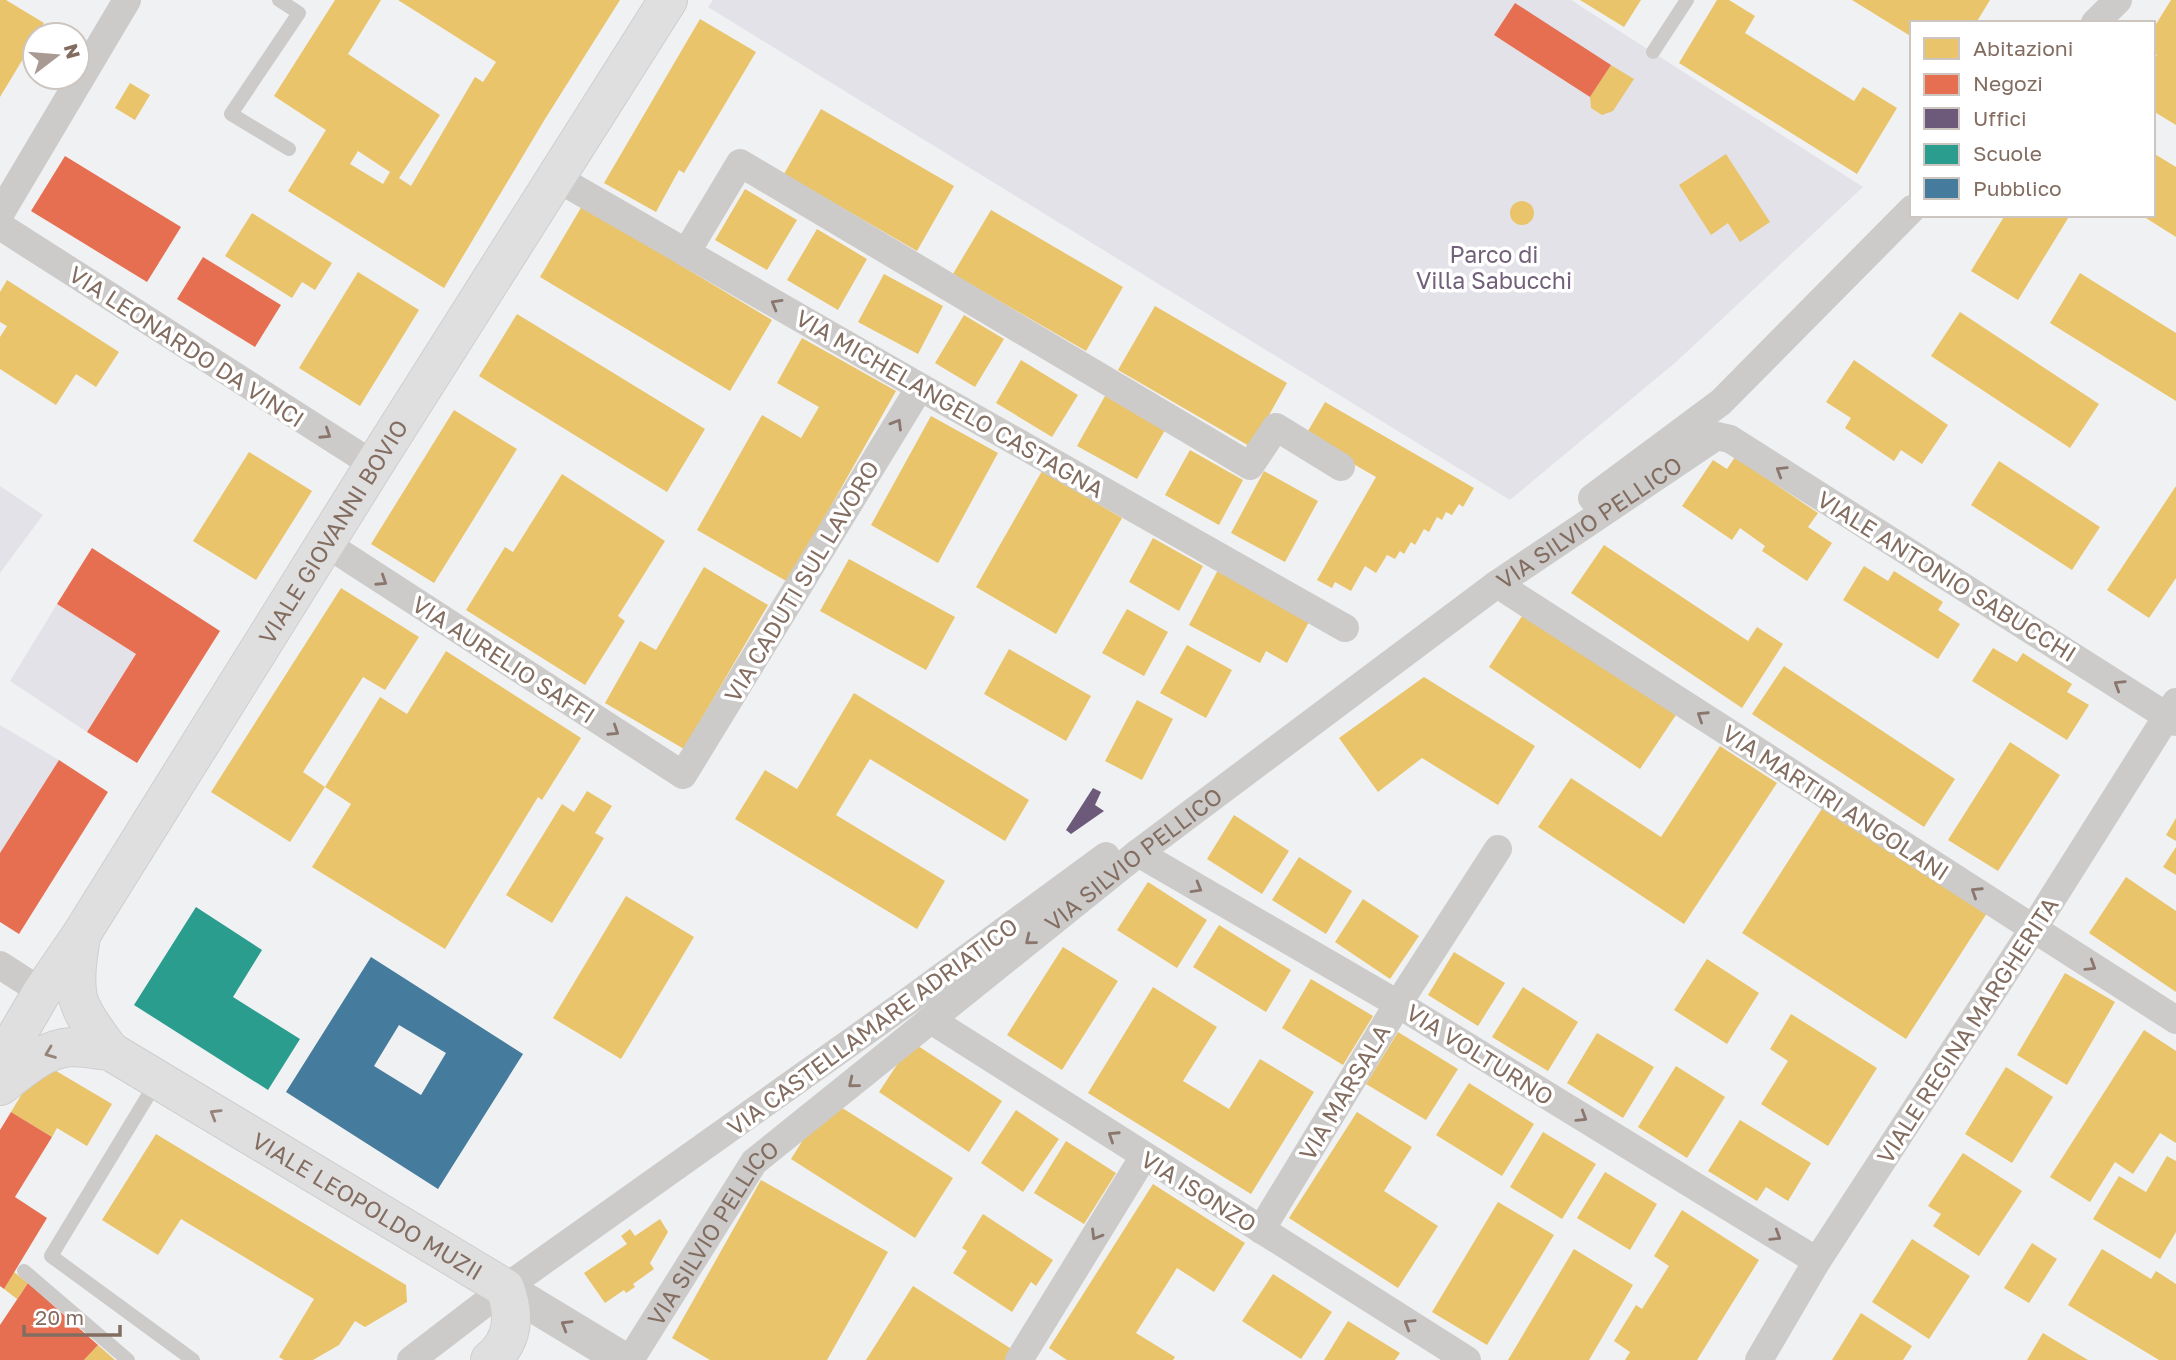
<svg xmlns="http://www.w3.org/2000/svg" width="2176" height="1360" viewBox="0 0 2176 1360" font-family="'Golos Text',sans-serif">
<style>
.green{fill:#e4e2e9}
.homes{fill:#e9c46a;fill-rule:evenodd}
.shops{fill:#e76f51}
.offices{fill:#6d597a}
.schools{fill:#2a9d8f}
.public{fill:#457b9d;fill-rule:evenodd}
.lines{fill:none;stroke-linecap:round;stroke-linejoin:round}
.secondary-casing{stroke:#cfcece;stroke-width:40}
.service{stroke:#cccbca;stroke-width:14}
.minor{stroke:#cccbca;stroke-width:28}
.tertiary{stroke:#cccbca;stroke-width:35}
.secondary{stroke:#e0dfdf;stroke-width:38}
.oneway{stroke:#8a766c}
.oneway2{stroke:#96847a}
.labels{text-anchor:middle;dominant-baseline:central;stroke-width:7;stroke-linejoin:round;paint-order:stroke}
.park-label{font-size:23px;fill:#72607a;stroke:#fff}
.street-label{font-size:23px;fill:#836d61;stroke:#fff}
</style>
<rect width="100%" height="100%" fill="#f0f1f3"/>
<!-- green -->
<path class="green" d="M713 0H1571L1863 187 1676 362 1510 500 708 7Z
M0 486 43 515 0 573Z
M57 604 136 654 87 732 10 681Z
M0 725 59 760 0 853Z"/>
<!-- homes -->
<path class="homes" d="M0 0H6L44 23 37 35H35V39L0 97Z
M335 0H381L348 54 440 115 399 178 411 186 475 77 483 82 496 62 398 0H620L545 119 444 288 288 191 326 130 274 96ZM358 151 390 172 383 184 350 164Z
M1580 0H1641L1624 27Z
M1717 0H1729L1755 16 1745 33 1854 101 1863 87 1897 108 1857 174 1679 63Z
M1852 0H1990L1976 23H1912V37Z
M2171 0H2176V125L2153 111V61L2157 55 2153 52V29Z
M700 19 756 52 684 173 679 170 656 212 604 183Z
M1611 65 1634 79 1613 111 1602 115 1591 108 1590 97Z
M130 83 150 95 135 120 115 108Z
M821 109 954 186 917 251 784 174Z
M2153 153 2176 167V237L2141 215H2153Z
M1726 154 1770 222 1740 242 1728 223 1711 235 1679 185Z
M745 189 797 220 767 270 715 240Z
M1510 213a12 12 0 1 1 24 0a12 12 0 1 1-24 0Z
M582 206 772 320 730 391 540 277Z
M991 210 1123 287 1086 351 953 274Z
M252 213 332 263 315 290 302 282 292 298 225 256Z
M2005 215H2070L2018 300 1971 271Z
M817 229 867 259 838 310 787 280Z
M358 272 419 310 360 406 299 368Z
M2080 273 2176 333V401L2050 323Z
M884 274 943 306 918 354 858 322Z
M7 280 119 352 96 387 76 374 56 405 0 369V337L7 326 0 322V292Z
M1155 306 1287 383 1251 447 1118 370Z
M1960 312 2099 404 2070 448 1931 356Z
M517 314 705 429 667 492 479 376Z
M964 315 1004 339 975 387 935 363Z
M802 338 896 391 788 582 697 530 762 415 801 438 819 407 777 383Z
M1021 360 1078 395 1052 437 996 403Z
M1854 360 1948 425 1922 464 1901 450 1894 461 1845 428 1851 418 1826 402Z
M1105 396 1165 430 1137 479 1077 446Z
M1325 402 1474 488 1463 507 1459 504 1452 515 1446 512 1442 520 1437 517 1429 532 1424 529 1415 545 1411 542 1404 554 1400 551 1395 559 1387 555 1376 573 1365 566 1351 591 1335 582 1332 588 1317 580 1376 477 1305 436Z
M454 410 517 449 434 583 371 544Z
M931 416 998 453 938 563 871 525Z
M1190 450 1243 480 1219 525 1165 495Z
M249 452 312 491 256 580 193 541Z
M1735 457 1818 513 1808 527 1832 543 1807 581 1762 551 1765 546 1740 528 1732 540 1682 506 1713 460 1727 469Z
M1999 461 2100 527 2072 570 1971 505Z
M1042 471 1122 518 1056 634 976 587Z
M1264 471 1318 501 1285 562 1231 533Z
M562 474 665 541 618 616 625 621 585 685 466 610 505 547 513 552Z
M2176 486V578L2149 618 2107 590Z
M1153 538 1203 566 1179 611 1129 582Z
M1604 545 1748 641 1757 627 1783 644 1742 708 1571 593Z
M849 559 955 617 926 670 820 611Z
M1864 566 1888 581 1894 571 1943 602 1938 610 1960 624 1938 659 1843 600Z
M704 567 768 605 684 749 605 703 640 641 656 650Z
M1218 570 1311 618 1287 663 1266 651 1260 663 1189 625Z
M341 588 419 637 385 690 363 677 303 772 325 787 290 842 211 792Z
M1127 609 1168 632 1144 676 1102 653Z
M1524 613 1676 715 1640 769 1489 667Z
M1187 645 1232 670 1206 718 1160 693Z
M1993 648 2017 662 2023 653 2072 684 2067 692 2089 705 2067 740 1972 681Z
M1009 649 1091 696 1066 741 984 694Z
M446 651 581 738 542 800 538 797 445 949 312 867 351 804 325 787 380 697 407 714Z
M1784 666 1955 779 1924 827 1752 714Z
M1424 677 1535 746 1498 805 1422 758 1378 792 1339 738Z
M854 693 1029 800 1005 841 870 759 836 815 945 881 917 929 735 819 765 770 797 789Z
M1137 700 1173 719 1142 780 1105 761Z
M2010 742 2060 775 1998 871 1948 840Z
M1720 746 1777 783 1684 924 1538 827 1571 778 1661 837Z
M587 791 612 806 595 833 604 838 552 923 506 895 562 804 574 812Z
M1823 807 1987 913 1906 1039 1742 933Z
M1234 815 1289 851 1262 894 1207 859Z
M2176 818V841L2166 835Z
M2176 847V875L2163 867Z
M1299 857 1352 891 1326 934 1272 900Z
M2126 877 2176 911V992L2089 933Z
M1148 882 1207 920 1177 968 1117 930Z
M626 896 694 937 621 1059 553 1018Z
M1363 899 1419 936 1390 979 1335 942Z
M1219 925 1291 970 1266 1012 1193 967Z
M1063 947 1118 981 1062 1070 1007 1035Z
M1454 952 1505 983 1478 1026 1428 995Z
M1707 959 1759 993 1727 1044 1674 1010Z
M2065 973 2115 1002 2067 1085 2017 1055Z
M1311 979 1373 1016 1343 1065 1282 1028Z
M1153 987 1217 1027 1183 1081 1229 1109 1260 1059 1314 1092 1251 1194 1088 1093Z
M1523 987 1578 1022 1548 1071 1492 1037Z
M1791 1014 1877 1068 1828 1146 1761 1104 1788 1061 1770 1049Z
M2144 1030 2176 1051V1143L2160 1133 2133 1174 2115 1162 2090 1202 2050 1177Z
M1398 1032 1458 1069 1426 1120 1366 1084Z
M1597 1033 1654 1067 1623 1118 1567 1083Z
M912 1042 1002 1101 969 1152 879 1092Z
M41 1062 112 1104 87 1146 57 1128 52 1137 11 1112Z
M1676 1066 1725 1097 1687 1158 1638 1127Z
M2006 1067 2053 1097 2012 1163 1965 1134Z
M1469 1083 1534 1124 1502 1176 1436 1135Z
M836 1104 953 1178 915 1238 791 1159 813 1124Z
M1016 1110 1059 1139 1023 1192 981 1163Z
M1357 1112 1412 1147 1384 1191 1438 1226 1398 1288 1289 1218Z
M1740 1120 1811 1163 1788 1201 1766 1187 1757 1201 1708 1171Z
M1543 1132 1596 1164 1562 1219 1510 1187Z
M156 1134 406 1285 407 1302 365 1327 355 1321 339 1345 313 1360H284L279 1357 314 1299 181 1219 158 1255 102 1220Z
M1066 1141 1116 1173 1084 1224 1034 1193Z
M1963 1153 2022 1191 1979 1256 1933 1226 1941 1214 1928 1206Z
M2167 1156 2176 1161V1232L2160 1259 2093 1219 2119 1176 2146 1192Z
M1605 1172 1657 1204 1630 1250 1577 1218Z
M761 1180 888 1252 827 1360H710L672 1338Z
M1153 1184 1245 1243 1214 1292 1177 1268 1136 1333 1175 1357 1173 1360H1067L1049 1348Z
M1498 1202 1554 1235 1487 1345 1432 1312Z
M1682 1210 1759 1260 1697 1360H1625L1630 1352 1614 1341 1636 1305 1642 1309 1669 1266 1654 1256Z
M983 1214 1053 1260 1036 1286 1031 1282 1012 1312 953 1273 967 1251 962 1248Z
M660 1219 668 1232 650 1263 654 1269 633 1284 635 1287 626 1293 624 1290 605 1303 584 1273 627 1244 621 1236 630 1229 635 1236Z
M1912 1239 1970 1276 1929 1339 1872 1302Z
M2032 1243 2057 1259 2029 1303 2004 1288Z
M1574 1249 1633 1285 1589 1360H1508Z
M2102 1249 2151 1279 2156 1271 2176 1284V1360H2159L2068 1305Z
M14 1272 28 1283 17 1299 4 1289Z
M1273 1274 1332 1312 1301 1359 1242 1321Z
M913 1286 1013 1350 1006 1360H866Z
M1861 1313 1912 1346 1903 1360H1832Z
M1348 1321 1400 1353 1395 1360H1324Z
M2043 1333 2088 1360H2027Z
M98 1345 115 1360H84Z"/>
<!-- shops -->
<path class="shops" d="M1515 3 1611 65 1590 97 1494 35Z
M65 156 181 227 147 282 31 211Z
M203 257 281 305 255 347 177 299Z
M92 548 220 631 137 763 87 732 136 654 57 604Z
M59 760 108 792 19 934 0 922V853Z
M11 1112 52 1137 15 1197 47 1218 4 1289 0 1286V1130Z
M28 1283 98 1345 84 1360H0V1325Z"/>
<!-- offices -->
<path class="offices" d="M1093 788 1101 792 1095 805 1104 811 1071 834 1066 830Z"/>
<!-- schools -->
<path class="schools" d="M196 907 262 950 233 997 300 1039 268 1090 134 1005Z"/>
<!-- public -->
<path class="public" d="M371 957 523 1054 438 1189 286 1092ZM399 1025 446 1053 421 1095 374 1066Z"/>
<g class="lines">
<defs>
<g id="secondary">
<path d="M81 936C78 955 74 978 78 998 83 1017 99 1035 110 1051"/>
<path id="s2" d="M0 1064 42 992 81 935 374 465 668 0"/>
<path id="s3" d="M0 1086C22 1070 43 1049 71 1047 84 1047 97 1050 110 1051L505 1288C515 1315 514 1341 490 1360"/>
</g>
</defs>
<!-- secondary casing -->
<use href="#secondary" class="secondary-casing"/>
<!-- service -->
<path class="service" d="M279 0 299 13 231 114 289 149
M1653 52 1687 0
M157 1081 51 1256 193 1360
M24 1271 128 1360"/>
<!-- minor -->
<g class="minor">
<path d="M2095 23 2118 0"/>
<path d="M555 177 920 387 1345 628"/>
<path d="M0 214 127 0"/>
<path d="M0 226 374 465"/>
<path d="M686 253 740 163 1250 466 1276 427 1341 467"/>
<path d="M1592 498 1721 402 1912 209"/>
<path d="M325 543 683 775 920 387"/>
<path d="M1497 584 2176 1020"/>
<path d="M1138 853 1398 1004 1817 1261"/>
<path d="M0 965 42 992"/>
<path d="M931 1020 1467 1360"/>
<path d="M1261 1230 1398 1004 1498 849"/>
<path d="M411 1360 505 1288 910 1000 1106 856"/>
<path id="s1" d="M630 1360 754 1162 1138 853 1497 584 1717 436 1730 439 2176 722"/>
<path d="M1019 1360 1144 1156"/>
<path d="M1759 1360 1817 1261 2033 929 2176 702"/>
</g>
<!-- tertiary -->
<path class="tertiary" d="M505 1288 624 1360"/>
<!-- secondary -->
<use href="#secondary" class="secondary"/>
</g>
<!-- one-way arrows -->
<defs><path id="oneway-chevron" d="M-2-3.5L2.5 0L-2 3.5" fill="none" stroke-width="1.6" stroke-linecap="round" stroke-linejoin="round" transform="scale(1.75)"/></defs>
<g class="oneway">
<use href="#oneway-chevron" transform="translate(776 304) rotate(-150)"/>
<use href="#oneway-chevron" transform="translate(897 424) rotate(-59)"/>
<use href="#oneway-chevron" transform="translate(326 434) rotate(33)"/>
<use href="#oneway-chevron" transform="translate(1781 471) rotate(-148)"/>
<use href="#oneway-chevron" transform="translate(382 581) rotate(33)"/>
<use href="#oneway-chevron" transform="translate(2119 685) rotate(-148)"/>
<use href="#oneway-chevron" transform="translate(1702 716) rotate(-147)"/>
<use href="#oneway-chevron" transform="translate(614 731) rotate(33)"/>
<use href="#oneway-chevron" transform="translate(1197 888) rotate(30)"/>
<use href="#oneway-chevron" transform="translate(1976 892) rotate(-147)"/>
<use href="#oneway-chevron" transform="translate(1030 940) rotate(141)"/>
<use href="#oneway-chevron" transform="translate(2091 966) rotate(32)"/>
<use href="#oneway-chevron" transform="translate(853 1083) rotate(141)"/>
<use href="#oneway-chevron" transform="translate(1582 1117) rotate(32)"/>
<use href="#oneway-chevron" transform="translate(1113 1136) rotate(-147)"/>
<use href="#oneway-chevron" transform="translate(1096 1235) rotate(121)"/>
<use href="#oneway-chevron" transform="translate(1776 1236) rotate(32)"/>
<use href="#oneway-chevron" transform="translate(1409 1324) rotate(-148)"/>
<use href="#oneway-chevron" transform="translate(566 1325) rotate(-149)"/>
</g>
<g class="oneway2">
<use href="#oneway-chevron" transform="translate(50 1053) rotate(159)"/>
<use href="#oneway-chevron" transform="translate(215 1114) rotate(-149)"/>
</g>
<g class="labels">
<!-- park labels -->
<g class="park-label">
<text x="1494" y="254">Parco di<tspan x="1494" dy="26">Villa Sabucchi</tspan></text>
</g>
<!-- street labels -->
<g class="street-label">
<text transform="translate(187 346) rotate(33)">VIA LEONARDO DA VINCI</text>
<text transform="translate(950 403) rotate(30)">VIA MICHELANGELO CASTAGNA</text>
<text stroke="none"><textPath href="#s1" startOffset="1286">VIA SILVIO PELLICO</textPath></text>
<text stroke="none"><textPath href="#s2" startOffset="628">VIALE GIOVANNI BOVIO</textPath></text>
<text transform="translate(1947 576) rotate(32)">VIALE ANTONIO SABUCCHI</text>
<text transform="translate(801 581) rotate(-59)">VIA CADUTI SUL LAVORO</text>
<text transform="translate(504 659) rotate(33)">VIA AURELIO SAFFI</text>
<text transform="translate(1836 802) rotate(33)">VIA MARTIRI ANGOLANI</text>
<text stroke="none"><textPath href="#s1" startOffset="719">VIA SILVIO PELLICO</textPath></text>
<text transform="translate(872 1026) rotate(-36)">VIA CASTELLAMARE ADRIATICO</text>
<text transform="translate(1967 1030) rotate(-57)">VIALE REGINA MARGHERITA</text>
<text transform="translate(1480 1054) rotate(32)">VIA VOLTURNO</text>
<text transform="translate(1344 1092) rotate(-59)">VIA MARSALA</text>
<text transform="translate(1199 1191) rotate(32)">VIA ISONZO</text>
<text stroke="none"><textPath href="#s3" startOffset="422">VIALE LEOPOLDO MUZII</textPath></text>
<text stroke="none"><textPath href="#s1" startOffset="152">VIA SILVIO PELLICO</textPath></text>
</g>
</g>
<!-- legend -->
<rect x="1910" y="21" width="245" height="196" fill="#ffffff" stroke="#cdc5c0" stroke-width="2"/>
<rect x="1924" y="38" width="35" height="21" fill="#e9c46a" stroke="#cdc5c0" stroke-width="2"/>
<text x="1973" y="56" font-size="21" fill="#836d61">Abitazioni</text>
<rect x="1924" y="74" width="35" height="21" fill="#e76f51" stroke="#cdc5c0" stroke-width="2"/>
<text x="1973" y="91" font-size="21" fill="#836d61">Negozi</text>
<rect x="1924" y="108" width="35" height="21" fill="#6d597a" stroke="#cdc5c0" stroke-width="2"/>
<text x="1973" y="126" font-size="21" fill="#836d61">Uffici</text>
<rect x="1924" y="144" width="35" height="21" fill="#2a9d8f" stroke="#cdc5c0" stroke-width="2"/>
<text x="1973" y="161" font-size="21" fill="#836d61">Scuole</text>
<rect x="1924" y="178" width="35" height="21" fill="#457b9d" stroke="#cdc5c0" stroke-width="2"/>
<text x="1973" y="196" font-size="21" fill="#836d61">Pubblico</text>
<!-- north arrow -->
<g transform="translate(56 56) rotate(74)"><circle r="33" fill="#ffffff" stroke="#cdc5c0" stroke-width="2"/>
<path d="M0-5L12 26L0 18L-12 26Z" fill="#a99b94"/>
<text y="-10" font-size="19" font-weight="bold" text-anchor="middle" fill="#836d61">N</text>
</g>
<!-- scale -->
<path d="M24 1325v10h96v-10" fill="none" stroke="#836d61" stroke-width="3.5"/>
<text x="35" y="1325" font-size="21" fill="#836d61" stroke="#ffffff" stroke-width="5" paint-order="stroke">20 m</text>
</svg>
